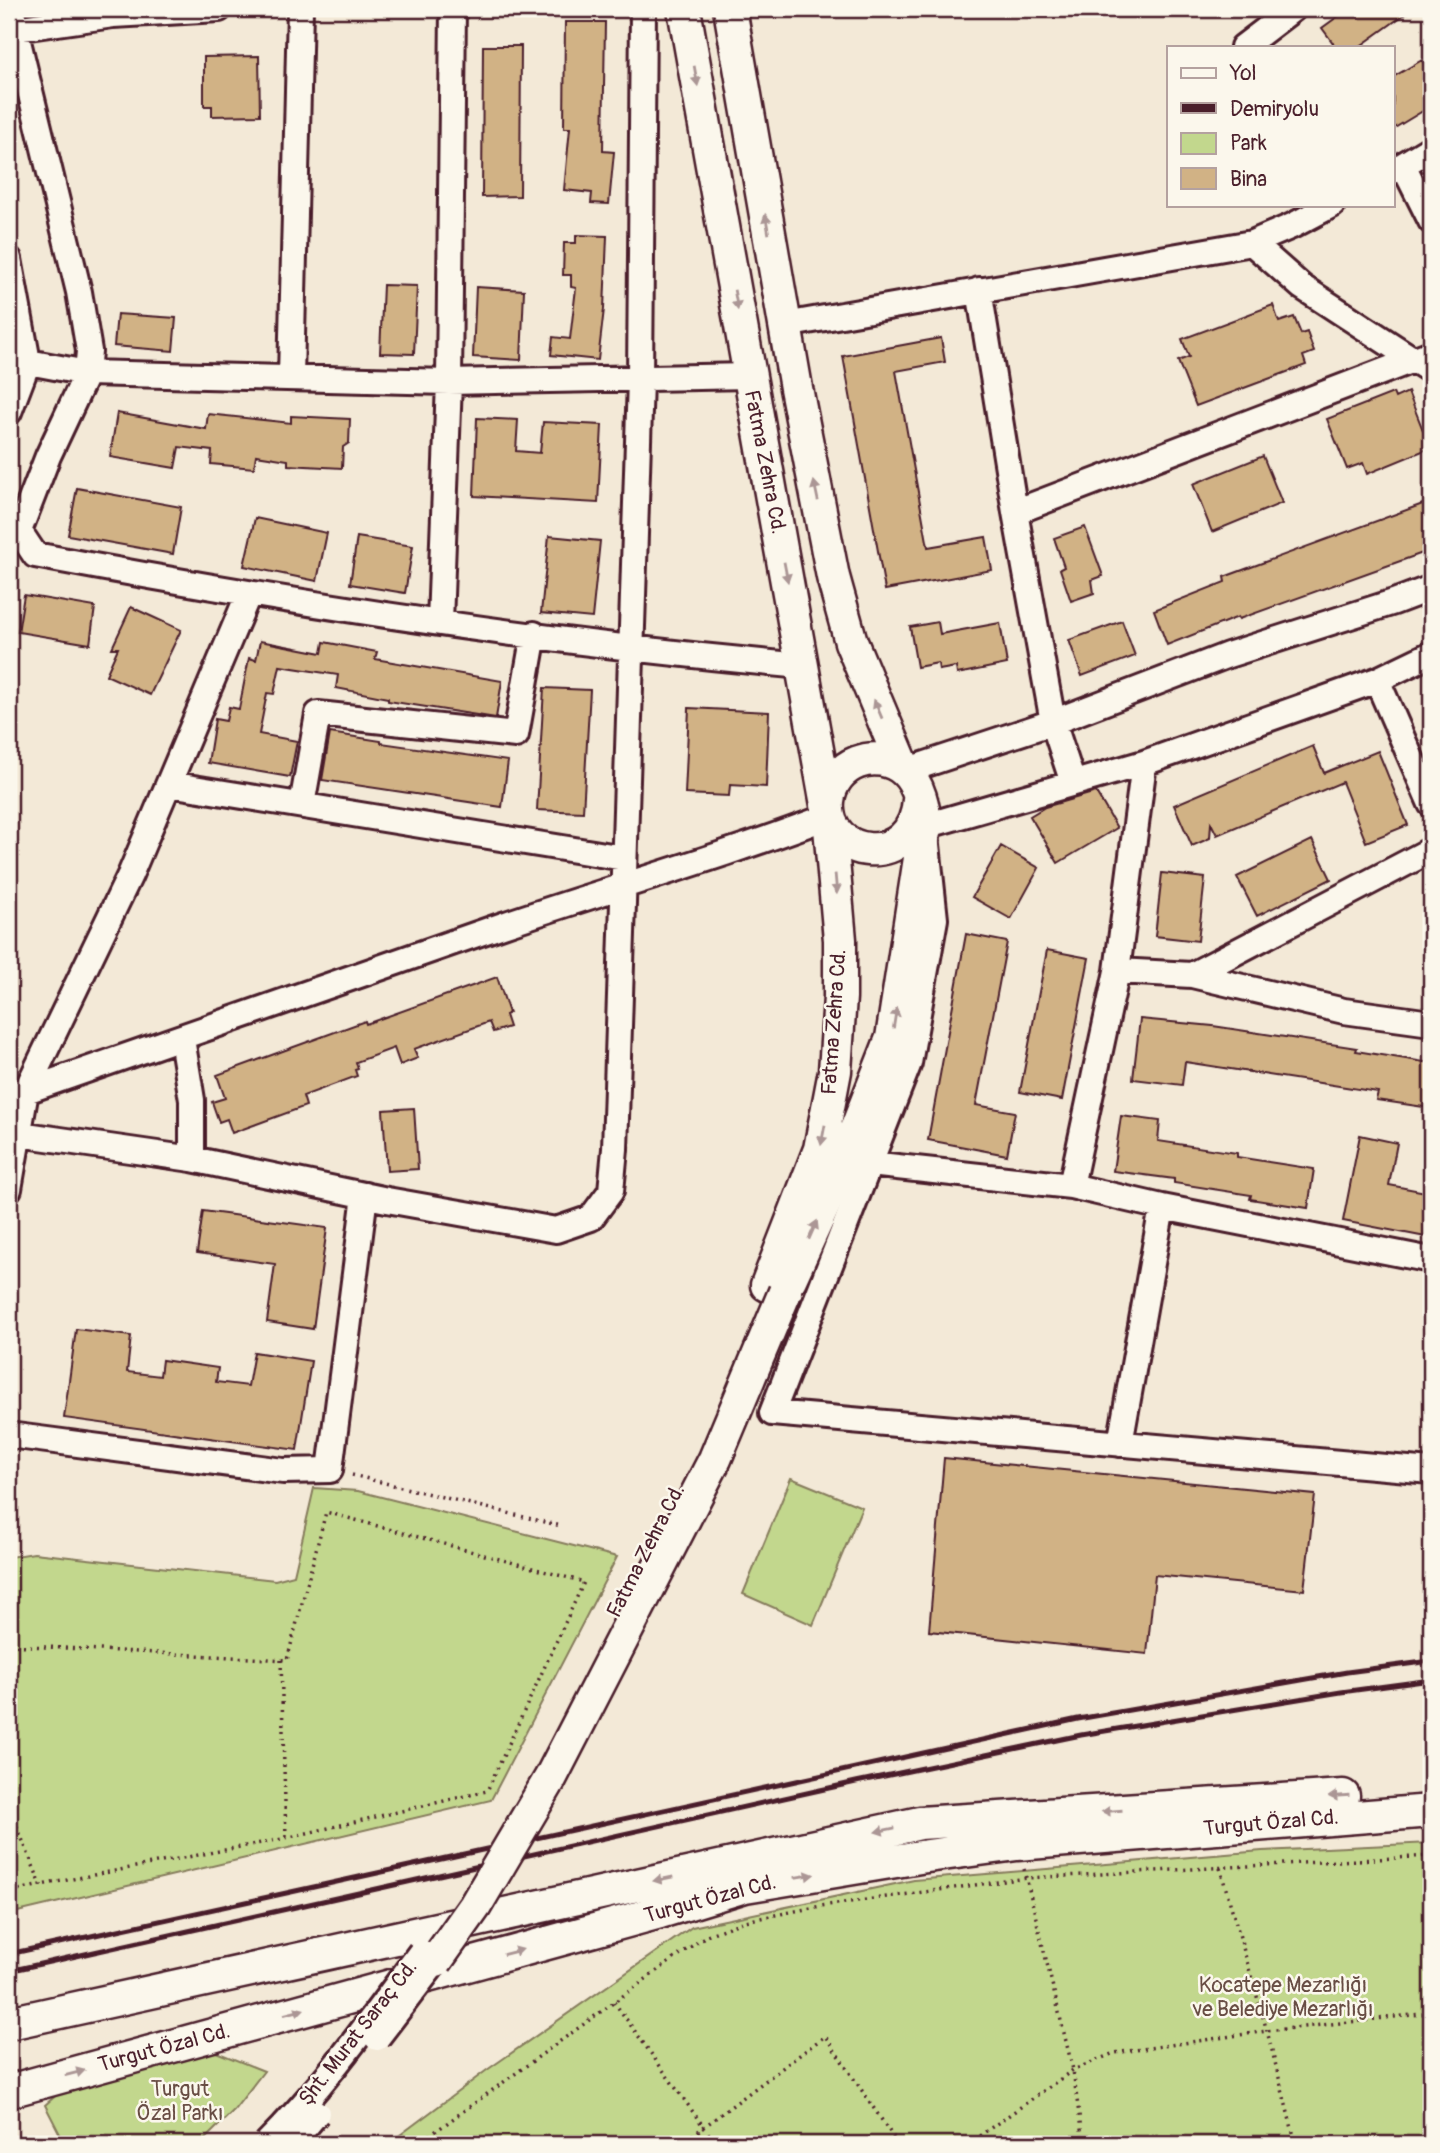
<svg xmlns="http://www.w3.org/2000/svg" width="1440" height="2153" viewBox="0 0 1440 2153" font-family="Pangolin,sans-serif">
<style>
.green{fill:#c2d78d;stroke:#867b5c;stroke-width:2}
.building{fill:#d1b285;stroke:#4a1f2b;stroke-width:2}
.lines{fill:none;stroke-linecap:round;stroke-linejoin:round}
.minor-casing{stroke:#4a1f2b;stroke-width:30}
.major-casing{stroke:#4a1f2b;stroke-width:37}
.path{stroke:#4a1f2b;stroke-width:3.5;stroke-dasharray:2 5;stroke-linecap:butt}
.minor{stroke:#fbf7ec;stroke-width:24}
.major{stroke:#fbf7ec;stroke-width:32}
.rail{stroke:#4a1f2b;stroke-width:5}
.minor-bridge-casing{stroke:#4a1f2b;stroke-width:30;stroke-linecap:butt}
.major-bridge-casing{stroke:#4a1f2b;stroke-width:37;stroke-linecap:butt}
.minor-bridge{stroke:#fbf7ec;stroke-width:24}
.major-bridge{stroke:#fbf7ec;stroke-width:32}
.oneway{fill:#ab9695}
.labels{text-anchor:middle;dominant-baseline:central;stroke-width:5;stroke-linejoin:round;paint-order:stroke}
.street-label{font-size:21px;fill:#4a1f2b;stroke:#fbf7ec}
.park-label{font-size:21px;fill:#684d44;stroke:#fbf7ec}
</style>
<rect width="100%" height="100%" fill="#f3e9d7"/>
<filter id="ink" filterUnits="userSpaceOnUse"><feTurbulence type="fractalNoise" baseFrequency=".0143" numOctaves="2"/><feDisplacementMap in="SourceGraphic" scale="14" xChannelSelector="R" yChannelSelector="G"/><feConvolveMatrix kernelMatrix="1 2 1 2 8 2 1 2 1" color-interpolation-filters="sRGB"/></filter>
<g filter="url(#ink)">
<!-- green -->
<path class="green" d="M791 1478 862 1507 813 1625 743 1594Z
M314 1488 358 1491 617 1557 491 1800 9 1914V1557L34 1553 275 1580 294 1575Z
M1431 1843V2144H388L487 2070 692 1927 914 1880 1262 1851Z
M206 2048 264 2071 234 2110 200 2144H65L45 2105 60 2092Z"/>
<!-- building -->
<path class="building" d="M1348 9H1412L1359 47H1336L1322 28Z
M565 22H605L603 151 614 152 609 204 591 203 592 193 564 190 570 128H564Z
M483 46H521L520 196 482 197Z
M259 56 260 115 212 116V106H204V57Z
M1422 60 1431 75V106L1393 129V77Z
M576 235 607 236 604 309 598 360 551 355 553 337 570 339 576 288 571 287V275H563L564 243H576Z
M383 285 417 286 414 354 380 353Z
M476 287 524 290 521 360 473 357Z
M1273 305 1279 322 1294 317 1301 334 1307 332 1314 352 1303 356 1306 365 1196 406 1178 361 1189 357 1182 339Z
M117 314 176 318 173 351 114 346Z
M941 338 945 362 896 371 928 547 986 537 992 570 885 590 843 356Z
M1408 392 1430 448 1367 474 1363 463 1347 469 1327 419 1393 393 1395 398Z
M117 413 206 429 208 414 291 423V416L350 419 349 443 343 447 342 468 288 465V460L256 455 254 468 211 464 212 451 179 447 175 468 110 457Z
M477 418 518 420 516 451 540 453 543 422 602 425 598 503 474 496Z
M1263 456 1282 503 1212 532 1193 484Z
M77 488 181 507 173 554 68 535Z
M1431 501V550L1239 619 1238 617 1167 645 1154 610 1225 582 1224 577Z
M255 518 327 533 317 581 244 566Z
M1085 527 1103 576 1092 580 1094 593 1071 601 1060 569 1064 567 1054 538Z
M549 536 600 541 592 618 541 613Z
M357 537 413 546 405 593 350 584Z
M24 595 95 607 90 644 18 632Z
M131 607 181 630 150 695 106 675 118 648H112Z
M1122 621 1135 656 1082 676 1069 640Z
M938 622 940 634 1000 623 1007 664 957 674 956 667 939 670 938 663 917 667 910 627Z
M260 641 322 653 324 642 377 652 375 659 502 681 496 718 388 701V698L336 688 338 675 280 666 274 694 267 693 259 734 297 741 290 777 208 763 215 719 226 721 229 707 239 709 249 658 256 660Z
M544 688 590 690 583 812 537 810Z
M689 708 769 712 766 787 730 785 729 796 685 794Z
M330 733 381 741V743L508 761 502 807 322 780Z
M1313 746 1324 773 1378 751 1408 825 1366 842 1342 782 1217 835 1211 823 1210 838 1192 846 1174 805Z
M1096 792 1117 828 1058 863 1030 816 1045 807Z
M1312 840 1331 879 1257 916 1237 877Z
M1001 846 1039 868 1011 919 972 897Z
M1162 873 1205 878 1198 941 1155 936Z
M966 934 1007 942 976 1105 1015 1112 1007 1155 928 1140Z
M1047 950 1089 958 1062 1100 1020 1092Z
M497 977 509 1013 505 1015 509 1027 493 1032 489 1022 414 1049 418 1058 400 1065 394 1048 356 1062 358 1069 355 1070 357 1076 303 1096 306 1106 232 1133 227 1119 219 1122 212 1102 225 1098 217 1075 365 1021 366 1024Z
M1140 1019 1213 1026 1357 1048 1356 1051 1431 1063V1108L1376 1100 1378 1092 1185 1062 1182 1085 1133 1079Z
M414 1108 418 1169 387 1171 383 1110Z
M1121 1116 1160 1121 1158 1141 1237 1153V1157L1314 1169 1308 1208 1250 1199 1251 1195 1174 1183V1179L1113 1171Z
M1360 1135 1397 1143 1389 1185 1431 1193V1238L1343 1221Z
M203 1211 327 1228 313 1329 267 1322 275 1264 197 1253Z
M76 1329 131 1336 127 1372 160 1376 162 1360 218 1368 216 1382 248 1386 254 1352 311 1361 297 1450 64 1418Z
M944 1458 1315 1495 1304 1590 1155 1575 1147 1654 929 1631Z"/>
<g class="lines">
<defs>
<path id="minor" d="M12 9 15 29 79 292 89 351 87 373 48 456 19 531 35 555C289 603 545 643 803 666
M15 29 113 15 219 9
M1243 47 1293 9
M1403 165 1431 221
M1393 171 1431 148
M1252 243 1302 287 1431 371
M9 259 28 362 9 412
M979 290 1015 512 1053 722 1073 783
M785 325 1252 243 1292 226 1332 205
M9 355 28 362 87 373 449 382 749 376
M291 377 300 9
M1015 512 1431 353
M440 622 449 382 453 9
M1431 654 1377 680 1144 763 925 826 935 919 909 1063 772 1413 1431 1471
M1377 680 1431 804
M905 771 1053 722 1228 655 1394 602 1431 588
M169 784 624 858
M302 805 318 714 516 735 534 634
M1117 971 1192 975 1344 1011 1431 1023
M1192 975 1431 850
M182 1039 192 1100V1159
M9 1097C174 1041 338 981 503 925 612 888 722 857 829 816
M19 1134 192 1159 387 1200 556 1230 591 1218 611 1191 615 1149 640 380 643 9
M870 1164 1071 1186 1162 1207 1431 1260
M1071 1186 1117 971 1144 763
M9 1189 26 1091 130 875 249 593
M9 1435 283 1471 330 1470 365 1195
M1120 1444 1162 1207"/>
<path id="major" d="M684 9 829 816 840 940V997L835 1071 820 1149 767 1285
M730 9 796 388 833 577 851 642 905 771
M790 1279 843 1163 892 1038 925 826C924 808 919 784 905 771 877 746 832 763 828 801 823 859 914 872 919 800
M9 2023 920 1823 1343 1796
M9 2091 660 1912 745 1886 920 1857 1017 1844 1431 1811"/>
</defs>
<!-- minor casing -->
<use href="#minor" class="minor-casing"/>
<!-- major casing -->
<use href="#major" class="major-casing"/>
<!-- path -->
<path class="path" d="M352 1475 561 1526
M9 1645 287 1660 326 1512 584 1582 487 1791 277 1840 41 1885
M281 1660 286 1838
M9 1807 41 1885 9 1892
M1220 1868 1267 2031 1296 2144
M1024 1869 1073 2070 1083 2144
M614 2002 716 2144
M430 2135 437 2144
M418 2144 707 1935 745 1921 821 1906 1027 1878 1431 1856
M681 2144 825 2036 898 2144
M968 2144 1073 2070 1114 2053 1267 2031 1431 2013"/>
<!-- minor -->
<use href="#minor" class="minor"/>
<!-- major -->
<use href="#major" class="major"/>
<!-- rail -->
<path class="rail" d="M9 1954 1078 1719 1347 1672 1431 1661
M9 1971 856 1782 1081 1735 1341 1692 1431 1680"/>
<defs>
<path id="minor-bridge" d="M377 2038 436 1961
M266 2144C324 2086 372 2018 421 1952
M291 2144 317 2113"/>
<path id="major-bridge" d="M436 1961 475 1906 550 1779 715 1459 785 1292"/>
</defs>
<!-- minor-bridge casing -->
<use href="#minor-bridge" class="minor-bridge-casing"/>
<!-- major-bridge casing -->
<use href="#major-bridge" class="major-bridge-casing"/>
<!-- minor-bridge -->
<use href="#minor-bridge" class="minor-bridge"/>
<!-- major-bridge -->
<use href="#major-bridge" class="major-bridge"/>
</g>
<!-- one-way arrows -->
<defs><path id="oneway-solid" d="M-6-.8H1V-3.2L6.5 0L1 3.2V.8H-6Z" transform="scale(1.75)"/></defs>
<g class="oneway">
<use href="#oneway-solid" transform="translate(696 76) rotate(80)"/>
<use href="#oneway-solid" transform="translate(767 224) rotate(-100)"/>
<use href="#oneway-solid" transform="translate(736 300) rotate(80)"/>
<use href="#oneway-solid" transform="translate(816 491) rotate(-102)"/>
<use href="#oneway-solid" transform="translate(786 572) rotate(79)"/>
<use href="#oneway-solid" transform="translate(878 709) rotate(-113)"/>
<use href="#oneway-solid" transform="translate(836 884) rotate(85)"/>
<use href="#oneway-solid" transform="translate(895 1018) rotate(-81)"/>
<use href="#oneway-solid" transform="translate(823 1135) rotate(101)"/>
<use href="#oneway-solid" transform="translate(813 1230) rotate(-66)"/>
<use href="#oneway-solid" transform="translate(1339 1796) rotate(176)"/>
<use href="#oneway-solid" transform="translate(1112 1811) rotate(176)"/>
<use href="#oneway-solid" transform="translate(885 1830) rotate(168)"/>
<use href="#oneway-solid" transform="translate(804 1876) rotate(-9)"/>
<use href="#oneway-solid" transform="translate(663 1879) rotate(168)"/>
<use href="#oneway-solid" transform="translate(513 1952) rotate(-15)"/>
<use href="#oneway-solid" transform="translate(294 2012) rotate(-15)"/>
<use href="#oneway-solid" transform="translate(75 2073) rotate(-15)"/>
</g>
</g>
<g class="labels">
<!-- street labels -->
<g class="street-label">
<text transform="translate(765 462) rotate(79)">Fatma Zehra Cd.</text>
<text transform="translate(834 1022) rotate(-86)">Fatma Zehra Cd.</text>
<text transform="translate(646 1551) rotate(-63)">Fatma Zehra Cd.</text>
<text transform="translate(1271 1823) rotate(-5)">Turgut Özal Cd.</text>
<text transform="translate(710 1899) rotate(-15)">Turgut Özal Cd.</text>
<text transform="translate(358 2033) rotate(-52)">Şht. Murat Saraç Cd.</text>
<text transform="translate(164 2048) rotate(-15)">Turgut Özal Cd.</text>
</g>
<!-- park labels -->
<g class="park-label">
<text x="1283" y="1985">Kocatepe Mezarlığı<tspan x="1283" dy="24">ve Belediye Mezarlığı</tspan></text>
<text x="180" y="2089">Turgut<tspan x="180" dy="24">Özal Parkı</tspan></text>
</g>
</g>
<!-- margin -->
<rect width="1440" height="2153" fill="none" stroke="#fbf7ec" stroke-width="35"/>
<rect x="18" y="18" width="1405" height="2118" fill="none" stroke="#4a1f2b" stroke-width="2.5" filter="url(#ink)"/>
<!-- legend -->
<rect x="1167" y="46" width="228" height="161" fill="#fbf7ec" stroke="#b4a19f" stroke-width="2"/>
<rect x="1181" y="68" width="35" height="10" fill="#fbf7ec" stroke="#b4a19f" stroke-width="2"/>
<text x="1230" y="80" font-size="21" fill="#4a1f2b">Yol</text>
<rect x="1181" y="103" width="35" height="10" fill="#4a1f2b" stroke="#b4a19f" stroke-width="2"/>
<text x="1230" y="116" font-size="21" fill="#4a1f2b">Demiryolu</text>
<rect x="1181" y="133" width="35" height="21" fill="#c2d78d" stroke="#b4a19f" stroke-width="2"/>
<text x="1230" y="150" font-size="21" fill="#4a1f2b">Park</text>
<rect x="1181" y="168" width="35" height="21" fill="#d1b285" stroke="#b4a19f" stroke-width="2"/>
<text x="1230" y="186" font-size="21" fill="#4a1f2b">Bina</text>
</svg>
